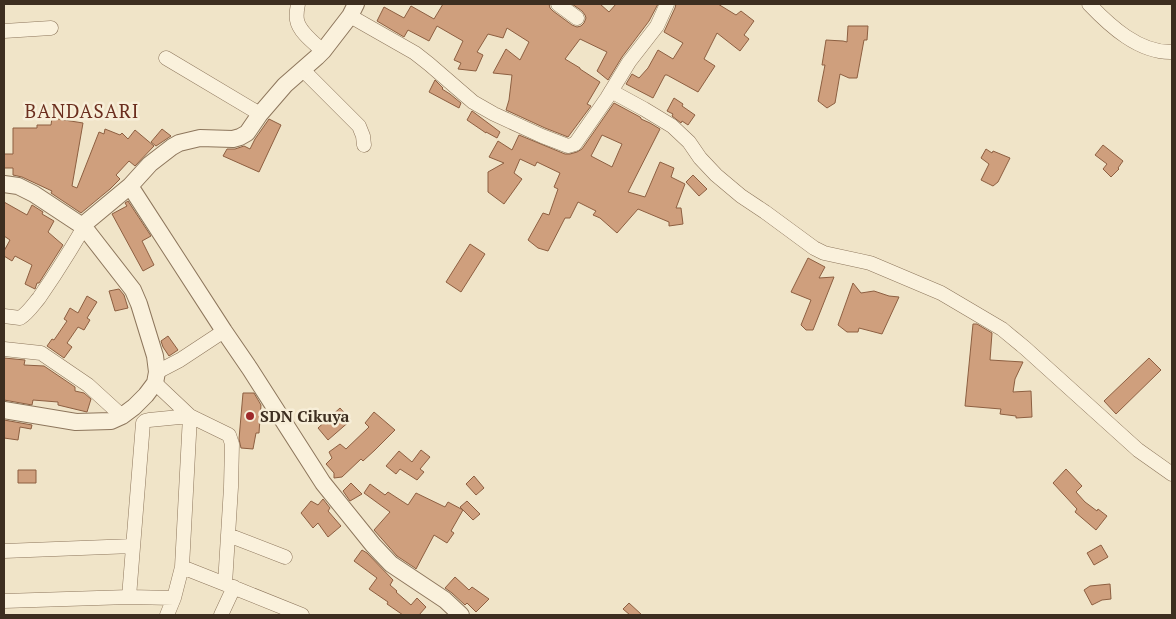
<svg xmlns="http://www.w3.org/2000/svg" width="1176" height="619" viewBox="0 0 1176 619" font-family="'PT Serif',serif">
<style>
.building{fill:#cf9f7d;stroke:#8d5f41;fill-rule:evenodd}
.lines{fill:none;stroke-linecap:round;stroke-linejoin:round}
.minor-casing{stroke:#8d765c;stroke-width:15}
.tertiary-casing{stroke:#8d765c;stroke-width:18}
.minor{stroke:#faf1dc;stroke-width:14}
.tertiary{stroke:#faf1dc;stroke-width:16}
.poi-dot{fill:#9e2a2b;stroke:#f7eed8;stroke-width:2}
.labels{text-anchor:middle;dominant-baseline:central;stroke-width:5;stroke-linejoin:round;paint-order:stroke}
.poi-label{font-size:16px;font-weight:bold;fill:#3d2e20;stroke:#f7eed8;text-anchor:start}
.quarter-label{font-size:19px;letter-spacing:1px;fill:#6b2e1e;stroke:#f7eed8}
</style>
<rect width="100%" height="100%" fill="#f0e4c8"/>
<!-- building -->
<path class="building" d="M443 4H549L550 8 553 11 572 25 577 27 581 26 584 23 586 18 585 15 582 11 572 4H600L609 12 616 4H658L649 21 622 57 608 80 597 71 607 52 580 39 565 59 580 68V69L600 82 587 104 591 106 568 137 545 128 506 110 509 100 512 75 493 73 506 49 520 60 529 42 507 28 503 38 488 34 477 52 483 55 476 71 458 69 461 63 454 60 463 41 437 26 429 41 408 30 404 37 377 21 384 7 404 18 411 6 434 19Z
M676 4H718L736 15 741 11 754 21 744 35 749 39 740 51 717 33 704 59 715 66 698 92 667 75H665L653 98 626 84 632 74 639 78 648 68 658 50 673 59 683 43 664 32 675 8Z
M848 26H868L867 40H864L857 78H849L840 74 835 103 827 108 818 101 825 65H822L826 40 843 41 847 42Z
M435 80 443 88 442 89 450 94 461 103 459 108 429 92Z
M674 98 683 104 682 106 695 115 688 125 682 121 681 123 672 116 673 114 667 111Z
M614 103 640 117 641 118V119L650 123 660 129 628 192 645 197 660 162 674 168 671 177 685 184 676 208H681L683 224 669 226V222L638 209 617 233 600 218 593 215 596 211 578 202 570 218H565L548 251 538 248 528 240 543 213 549 215 558 189 554 187 560 173 537 162 535 166 520 159 514 173 522 179 504 204 488 192V172L504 163 489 157 498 141 512 150 519 135 565 154H570L577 152 582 149ZM602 135 622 144 612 167 591 156Z
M472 111 500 132 497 138 486 132V133L467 120Z
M52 118 83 123 72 186 77 188 99 132 104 134 105 129 120 135 122 133 128 139 135 130 154 146 135 166 129 161 116 175 120 179 110 189 81 213 51 193 52 191 22 177 13 175V168H4V154H13V128H37V125H51Z
M269 119 281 125 259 172 223 156 227 149H235L244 146 250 149 255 139Z
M162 129 171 136 156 146 151 142Z
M1103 145 1123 161 1118 168 1119 169 1111 177 1103 169 1107 164 1095 155Z
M986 149 992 153 993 151 1010 158 998 182 993 186 981 180 989 164 981 158Z
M693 175 707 189 699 196 686 182Z
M128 201 151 236 142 241 154 265 143 271 112 214 127 206 125 203Z
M4 202 27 215 32 205 43 212 42 214 54 221 48 232 63 245 39 283H37L35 289 25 284 32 265 15 256 12 261 4 256V251L10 240 4 236Z
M470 244 485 254 461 292 446 282Z
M808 258 825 267 819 278 834 277 813 330H806L801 325 811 300 791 292Z
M853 283 861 293 874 291 889 296 899 297 882 334 859 328 858 332H847L838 325Z
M119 289 124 295 128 308 115 311 109 291Z
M87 296 97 302 87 318 90 320 84 330 78 327 67 343 72 347 64 358 47 346 52 339 54 340 67 321 64 319 70 308 78 313Z
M973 324H977L992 333 990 360 1023 362 1015 379 1013 392 1031 391 1032 417 1016 418V416L1000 414 1001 409 965 406Z
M168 336 178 350 169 356 163 347 161 341Z
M4 358 25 360 24 365 44 366 75 387V391L84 393 91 399 87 412 58 405V402L33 400 32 405 4 400Z
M1149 358 1161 370 1116 414 1104 401Z
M243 393H254L261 405 259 433H256L253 449 241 448 239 439Z
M340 408 351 420 328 440 318 428Z
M374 412 395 430 375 450 363 461 361 459 342 477 334 478V473L326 464 332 458 329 452 340 444 346 449 369 427 365 423Z
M4 420 32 425 31 429 20 427 18 440 4 438Z
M421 450 430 457 420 469 424 472 417 480 400 469 396 474 386 466 399 451 412 462Z
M1066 469 1082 486 1076 492 1085 502 1097 511 1098 509 1107 516 1096 530 1075 512 1077 509 1053 483Z
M18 470H36V483H18Z
M474 476 484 488 476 495 466 484Z
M351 483 362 494 350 501 343 491Z
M370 484 385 495 388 492 408 505 416 493 445 507 448 502 463 510 451 531 454 533 447 543 434 535 416 569 415 568 397 556 374 530 390 512 364 493Z
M323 499 330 508 328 511 341 526 328 537 318 523 313 528 301 513 311 501 318 505Z
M467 501 480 514 473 520 460 507Z
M1101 545 1108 557 1094 565 1087 553Z
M362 550 367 553 393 580 390 585 397 591 396 592 411 605 417 598 426 607 419 615H403L387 604 388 602 369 589 377 578 354 561Z
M455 577 469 590 472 587 489 599 476 612 467 603 465 605 452 593 445 588Z
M1110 584 1111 599 1102 600 1092 605 1084 590 1090 586Z
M629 603 642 615H630L623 609Z"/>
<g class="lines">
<defs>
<path id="minor" d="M298 4C297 9 296 15 297 20 299 32 314 43 323 51
M558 4 577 18
M1089 4C1110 26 1139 53 1172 52
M350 16 415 53 429 64 473 102 494 114 542 136 568 146 575 144 607 98 629 62 657 26 667 4
M4 31 51 28
M166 58 260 114
M303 70 359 126 363 136 364 145
M611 91 644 109 672 126 689 142 700 158 716 175 741 196 765 212 814 248 824 253 870 263 941 293 1002 329 1025 348 1138 450 1172 474
M4 316 20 318C28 313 33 305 39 298 55 275 70 251 84 227
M4 349 41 353 88 385 122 416
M157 372 180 360 224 331
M155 383 190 416 229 435 232 444 231 487 225 584 302 615
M228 535 285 557
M4 551 133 546
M129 597 174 598
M4 601 129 597 143 423 145 421 149 420 190 416 182 567 225 584
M167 615 174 598 182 567
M221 615 234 587"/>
<path id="tertiary" d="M4 184 18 186 34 194 84 227 133 290 139 304 155 356 157 372 155 383 146 395 134 407 122 416 111 421 76 422 4 410
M130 186 224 331 250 369 323 483 373 545 391 564 445 600 461 615
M83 225 130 186 150 164 172 147 179 143 200 138 233 139 240 137 247 133 260 114 285 85 317 57 323 51 350 16 356 4"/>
</defs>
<!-- minor casing -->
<use href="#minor" class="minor-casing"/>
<!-- tertiary casing -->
<use href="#tertiary" class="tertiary-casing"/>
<!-- minor -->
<use href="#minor" class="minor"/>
<!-- tertiary -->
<use href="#tertiary" class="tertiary"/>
</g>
<!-- markers -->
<circle class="poi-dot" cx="250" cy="416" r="5"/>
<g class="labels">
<!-- poi labels -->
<g class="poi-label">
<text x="260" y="416">SDN Cikuya</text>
</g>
<!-- quarter labels -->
<g class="quarter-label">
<text x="82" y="110">BANDASARI</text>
</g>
</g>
<!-- border -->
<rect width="1176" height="619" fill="none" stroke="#3d2e20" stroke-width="10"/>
</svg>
